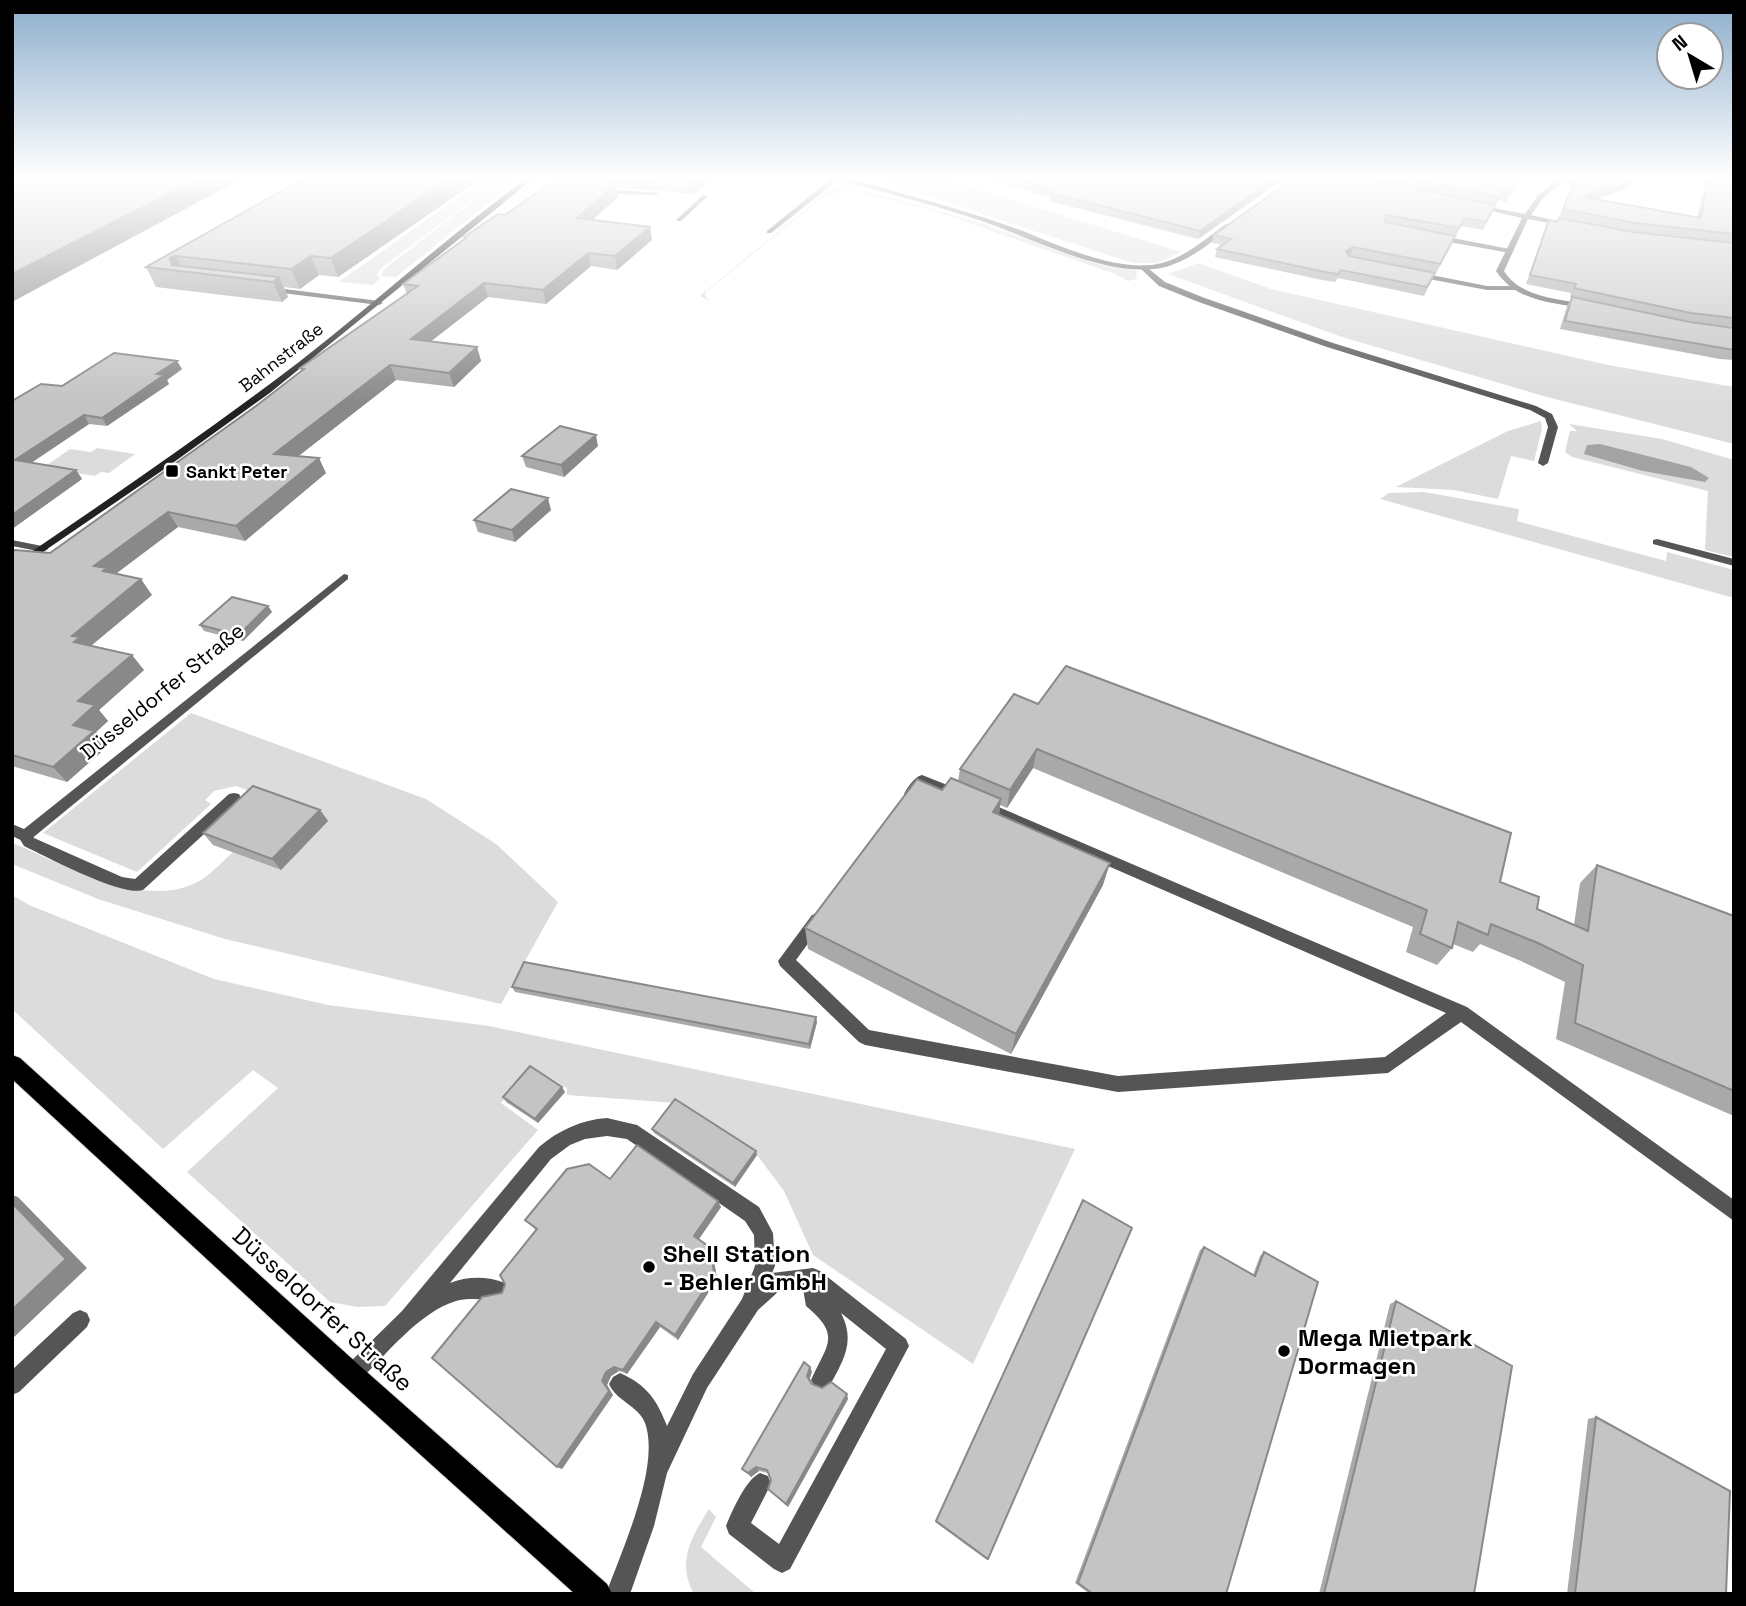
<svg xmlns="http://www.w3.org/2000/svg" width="1746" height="1606" viewBox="0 0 1746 1606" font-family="'Space Grotesk',sans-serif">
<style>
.green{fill:#dcdcdc}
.water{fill:#a3a3a3}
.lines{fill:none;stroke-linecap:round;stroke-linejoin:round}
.primary-casing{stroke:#dbdbdb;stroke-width:2}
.lane{fill:#555;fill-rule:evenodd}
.street{fill:#555;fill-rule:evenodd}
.secondary{fill:#222;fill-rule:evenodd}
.primary{fill:#000;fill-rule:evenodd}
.wall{fill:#a9a9a9}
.shaded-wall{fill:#898989}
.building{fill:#c4c4c4;stroke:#898989;stroke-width:2}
.poi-dot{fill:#000;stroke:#fff;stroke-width:2.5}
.labels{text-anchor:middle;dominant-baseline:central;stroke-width:5;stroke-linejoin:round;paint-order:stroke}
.far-street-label{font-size:18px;fill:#000;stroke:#fff}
.far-poi-label{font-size:18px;font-weight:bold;fill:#000;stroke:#fff;text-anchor:start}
.street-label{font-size:21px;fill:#000;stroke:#fff}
.near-poi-label{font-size:24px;font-weight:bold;fill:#000;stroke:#fff;text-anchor:start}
.near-street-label{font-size:24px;fill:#000;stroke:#fff}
</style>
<rect width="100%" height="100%" fill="#fff"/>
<!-- green -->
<path class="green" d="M486 178H501L380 269 377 275 380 278 373 285 339 282Z
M503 178H519L396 277 381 276 384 269Z
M872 178H942L1181 252 1157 263H1133Z
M857 188 972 220 1102 265 1137 271 1136 279 1128 281 1115 274 931 210 846 190 819 200 706 292 705 296 710 301 700 296 830 189Z
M1199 263 1271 289 1608 365 1734 387V444L1547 397 1342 337 1168 274Z
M1541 421 1542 429 1534 461 1511 456 1498 499 1454 490 1396 487 1508 431Z
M1569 424 1662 439 1734 460V557L1705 550 1708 491 1572 457 1565 452 1570 431H1577Z
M97 448 135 454 109 473 101 472 95 476 43 468 70 449 91 452Z
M1424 492 1519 509 1517 521 1666 561 1667 552 1734 570V598L1380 499 1389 493Z
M191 713 426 799 496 844 558 902 501 1004 225 939 98 899 12 864V843C65 864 149 915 204 878 214 871 223 861 233 852L281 870 328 821 236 786 214 791 205 800 211 804 137 872 43 833Z
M12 895 29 905 214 979 328 1005 489 1026 1075 1149 973 1364 813 1255 784 1191 757 1155 677 1103 567 1095V1088L533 1068 501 1103 538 1130 385 1306 357 1307 330 1302 187 1172 278 1088 253 1070 163 1149 12 1009Z
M709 1509 716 1517 701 1547 756 1594H694C676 1562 692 1536 709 1509Z"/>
<!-- water -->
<path class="water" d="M1600 444 1691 467 1709 478 1705 482 1643 471 1584 454 1587 445Z"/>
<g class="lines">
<defs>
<path id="primary" d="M12 1055 20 1058 360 1366 607 1584 612 1594H575L342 1384 12 1079Z"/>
</defs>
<!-- primary casing -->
<use href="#primary" class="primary-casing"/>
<!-- lane -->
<path class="lane" d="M602 185 617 190 659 193 656 195 616 194 600 188Z
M703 195 708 196 681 221H677V219Z
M1436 235 1510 249 1514 251 1510 253 1433 239Z
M1144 265 1165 282 1202 297 1333 343 1536 406 1552 414 1558 427 1548 463 1543 466 1538 463 1548 427 1545 418 1530 410 1327 347 1196 301 1159 286 1141 269 1140 267Z
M1416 272 1487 286H1515L1519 288 1515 290H1487L1413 276V272Z
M269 287 379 301 383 303 379 305 266 291 265 289Z
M1657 539 1734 559V566L1653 544V540Z
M922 775 965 792 967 796 960 801 924 787 916 798H906L904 794C908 787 914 777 922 775Z
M234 793 239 794 241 798 239 802 143 890C122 897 47 857 24 846L18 836 20 832H30L34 838 122 877 135 879 229 794Z
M982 800 1467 1007 1734 1200V1221L1461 1022 1388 1073 1118 1092 865 1045 859 1042 780 966 778 961 812 915 817 913 822 915 825 920 796 960 869 1030 1118 1076 1385 1057 1446 1013 977 809 975 805 977 801Z
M607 1118 637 1125 759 1207 773 1233 775 1266 772 1273 813 1268 820 1271 906 1339 909 1346 790 1569 782 1573 774 1569 729 1534 726 1526C732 1511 746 1479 760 1473L768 1476 771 1484 751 1523 779 1544 886 1349 841 1313C856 1342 843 1361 829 1387L822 1391 815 1387 811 1380C827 1344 842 1336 806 1306L803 1289 779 1291 758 1310 707 1388 667 1473 654 1526 630 1594H606C621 1552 661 1466 645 1423 638 1405 616 1401 609 1384L613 1377 620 1373C647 1385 657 1400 667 1426L693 1374 742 1299 755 1266 754 1235 745 1221 627 1139 607 1136 585 1139 570 1145 551 1159 450 1283C467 1276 488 1276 505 1283L508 1290 505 1297C491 1303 473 1296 456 1301 419 1312 385 1356 358 1382L351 1385 344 1382 341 1375 344 1368 402 1311 539 1147C559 1130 581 1120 607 1118Z"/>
<!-- street -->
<path class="street" d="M832 178C855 178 877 186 900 193 941 204 982 216 1023 231 1060 246 1121 274 1162 263 1186 257 1206 238 1226 224L1231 225C1211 244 1183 266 1154 269 1100 275 1028 236 976 219 930 204 884 192 838 180L771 233H767V231Z
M1559 178H1567L1543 198 1531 215 1570 224 1567 226 1528 219 1504 271C1522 299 1561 299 1591 305V309H1588C1555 303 1516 302 1496 271L1522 218 1474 207 1477 205 1525 214 1538 195Z
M12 540 47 547 48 549 43 552 12 546Z
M344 574 348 575V579L30 840 25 842 12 836V824L24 829Z
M80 1310 87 1313 90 1320 87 1327 19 1392 12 1395V1370L73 1313Z"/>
<!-- secondary -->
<path class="secondary" d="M527 178H534L271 392 163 470 12 573V565C109 499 206 433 299 362 376 302 448 236 527 178Z"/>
<!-- primary -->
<use href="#primary" class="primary"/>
</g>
<!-- wall -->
<path class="wall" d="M305 178H481L338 277 319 275 300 289 284 287 288 297 282 302 156 287 146 267Z
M558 178H712L694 194 617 187 618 197 592 220 650 227 652 240 617 270 591 266 546 304 488 297 431 341 477 347 481 361 454 387 396 380 298 456 326 473 245 541 178 527 115 574 152 595 91 646 144 670 99 710 108 721 96 732 108 746 67 782 12 766V552L50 553 256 406 301 371 300 368 407 294 403 284 464 239V237L505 215Z
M984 178H1285L1198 239 1049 201 1050 197Z
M1294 178 1492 213 1483 230 1461 226 1456 236 1451 235 1452 244 1436 273 1349 256 1435 273 1424 296 1338 278 1335 282 1322 280 1215 257 1217 249 1222 245 1212 243 1214 235Z
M1364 178H1520L1506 202 1499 200 1496 205Z
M1567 178H1632L1628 188 1595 200 1697 218 1703 192 1706 186H1704L1705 178H1734V242L1629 231 1559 217 1572 186 1565 183Z
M1549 220 1633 232 1734 243V327L1705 324 1734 328V360L1720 359 1560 329 1567 306 1572 297H1570L1571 293 1526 284 1545 229Z
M182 369 167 380 169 384 107 426 89 424 31 463 76 470 82 479 12 529V401L62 386Z
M598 446 564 477 526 467 522 456Z
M551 510 515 542 478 532 474 520Z
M268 606 272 612 243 641 204 631 200 625Z
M1014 694 1500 882 1537 909 1574 925 1580 883 1597 865 1734 916V1116L1556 1039 1565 982 1521 961 1480 944 1473 952 1453 944 1452 948 1437 965 1406 952 1413 927 1033 768 1007 808 1000 805 999 815 1103 885 1011 1054 808 949 805 928 942 790 958 781 960 769Z
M320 810 328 821 281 870 213 845 203 833Z
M512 987 817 1022 810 1049 515 992Z
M565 1092 538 1123 506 1102 503 1097Z
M652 1129 756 1151 757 1155 735 1187 654 1133Z
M610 1179 721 1207 698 1240 711 1248 713 1254 717 1279 678 1340 660 1327 627 1374 619 1371 611 1376 607 1385 613 1395 562 1469 502 1293 536 1230 525 1220Z
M1083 1200 988 1559 987 1560 935 1522Z
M1204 1247 1253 1275 1260 1256 1264 1252 1226 1594H1090L1075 1583 1200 1250Z
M1396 1301 1474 1594H1319L1390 1304Z
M810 1367 812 1372 809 1379 812 1384 848 1399 788 1507 768 1489 771 1480 768 1473 759 1471 751 1477 742 1469Z
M1596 1417 1726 1594H1567L1588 1419Z"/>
<!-- shaded-wall -->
<path class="shaded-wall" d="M200 178H243L12 302V274Z
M450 178H481L338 277 331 258Z
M696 178H712L694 194 693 181Z
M1276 178H1285L1198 239 1200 231Z
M1632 180 1628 188 1579 205 1583 197Z
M616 184 618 197 580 231 577 218Z
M650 227 652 240 617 270 615 256Z
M1353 247 1351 255 1344 259 1346 251Z
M588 253 591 266 546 304 543 290Z
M176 256 184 272 175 271 170 258Z
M311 256 319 275 300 289 291 269Z
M279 277 288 297 282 302 273 282Z
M484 283 488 297 416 353 411 339Z
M477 347 481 361 454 387 449 373Z
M177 361 182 369 167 380 169 384 107 426 102 418 157 374Z
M390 365 396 380 282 469 274 454Z
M84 415 89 424 22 469 15 460Z
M596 435 598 446 564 477 561 465Z
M319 458 326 473 245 541 236 526Z
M76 470 82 479 12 529V515Z
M548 498 551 510 515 542 512 530Z
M168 512 178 527 113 576 94 566Z
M141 579 152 595 88 648 74 642 72 636Z
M268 606 272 612 243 641 239 635Z
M132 655 144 670 99 710 108 721 96 732 108 746 67 782 53 767 73 725 78 701Z
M1037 749 1033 768 1007 808 1010 790Z
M1001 799 998 822 993 812Z
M320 810 328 821 281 870 272 859Z
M1110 863 1103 885 1011 1054 1016 1034Z
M816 1017 817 1022 810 1049 809 1044Z
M562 1087 565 1092 538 1123 535 1119Z
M756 1151 757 1155 735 1187 733 1183Z
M12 1195 18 1197 87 1268 12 1339Z
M718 1201 721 1207 697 1242 694 1236Z
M711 1248 713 1254 717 1279 678 1340 675 1335Z
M656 1322 660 1327 627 1374 623 1370Z
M614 1367 619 1371 611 1376 607 1385 613 1395 562 1469 557 1467 602 1381 606 1372Z
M810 1367 812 1372 809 1381 807 1376Z
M847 1394 848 1399 788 1507 786 1504Z
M756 1467 759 1471 751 1477 748 1473Z"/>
<!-- building -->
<path class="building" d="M12 178H200L12 274Z
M305 178H450L331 258 311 256 291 269 176 256 170 258 172 265 279 277 273 282 146 267Z
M558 178H597L616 184 577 218 650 227 615 256 588 253 543 290 484 283 411 339 477 347 449 373 390 365 274 454 319 458 236 526 168 512 94 566 107 568 103 571 141 579 72 636 80 637 74 642 132 655 78 701 95 705 73 725 94 731 53 767 12 755V552L15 550 50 553 256 406 304 369 300 368 418 286 403 284 466 238 464 237 498 214 505 215Z
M654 178H696L693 181Z
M1012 178H1276L1200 231 1050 193 1055 190Z
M1294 178H1363L1495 205 1486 222 1465 218 1459 228 1386 215 1385 222 1455 236 1440 264 1353 247 1346 251 1349 256 1435 273 1427 287 1341 270 1338 274 1325 272 1217 249 1231 239 1214 235Z
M1406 178H1519L1510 194 1502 192 1500 197Z
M1576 178H1632V180L1583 197 1701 218 1707 184 1734 190V234L1634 223 1563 209Z
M1711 178H1734V181Z
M1559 218 1633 232 1734 243V318L1691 313 1574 288 1576 284 1530 275 1549 220 1557 222Z
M1572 297 1690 322 1734 328V350L1565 321Z
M114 353 177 361 157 374 164 375 102 418 84 415 15 460 76 470 12 515V401L41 384 62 386Z
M560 426 596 435 561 465 522 456Z
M511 489 548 498 512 530 474 520Z
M232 597 268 606 239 635 200 625Z
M1066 666 1511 833 1500 882 1539 897 1537 909 1588 931 1597 865 1734 916V1091L1575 1023 1583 965 1538 943 1491 924 1488 935 1458 922 1452 948 1420 934 1427 910 1037 749 1010 790 960 769 1014 694 1038 704Z
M951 778 1001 799 993 812 1110 863 1016 1034 805 928 917 779 942 790Z
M253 786 320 810 272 859 203 833Z
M524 962 816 1017 809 1044 512 987Z
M530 1066 562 1087 535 1119 503 1097Z
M675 1099 756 1151 733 1183 652 1129Z
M637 1145 718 1201 694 1236 711 1248 714 1274 675 1335 656 1322 623 1370 614 1367 606 1372 602 1381 609 1391 557 1467 432 1358 482 1297 502 1293 505 1284 500 1275 537 1229 525 1220 567 1169 589 1164 610 1179Z
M1083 1200 1132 1228 988 1559 936 1521Z
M12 1203 66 1259 12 1310Z
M1204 1247 1255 1276 1264 1252 1318 1282 1226 1594H1093L1078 1583Z
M1396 1301 1512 1366 1474 1594H1324Z
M804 1362 810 1367 807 1376 812 1384 822 1388 831 1382 847 1394 786 1504 768 1489 771 1480 767 1470 756 1467 748 1473 742 1469Z
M1596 1417 1730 1491 1726 1594H1575Z"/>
<!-- sky -->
<linearGradient id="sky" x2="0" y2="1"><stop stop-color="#8cadcc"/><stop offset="0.44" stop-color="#fff"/><stop offset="1" stop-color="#fff" stop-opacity="0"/></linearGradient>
<rect width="1746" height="403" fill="url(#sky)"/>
<!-- markers -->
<g class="poi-dot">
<rect x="165" y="464" width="14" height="14" rx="3.5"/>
<circle cx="649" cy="1267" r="7"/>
<circle cx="1284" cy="1351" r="7"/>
</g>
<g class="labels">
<!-- far-street labels -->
<g class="far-street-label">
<text transform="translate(281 357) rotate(-38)">Bahnstraße</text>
</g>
<!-- far-poi labels -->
<g class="far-poi-label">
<text x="186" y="471">Sankt Peter</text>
</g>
<!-- street labels -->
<g class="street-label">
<text transform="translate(162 691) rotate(-39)">Düsseldorfer Straße</text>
</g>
<!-- near-poi labels -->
<g class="near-poi-label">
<text x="663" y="1253">Shell Station<tspan x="663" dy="28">- Behler GmbH</tspan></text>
<text x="1298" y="1337">Mega Mietpark<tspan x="1298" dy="28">Dormagen</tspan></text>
</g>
<!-- near-street labels -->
<g class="near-street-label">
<text transform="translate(323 1309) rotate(42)">Düsseldorfer Straße</text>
</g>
</g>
<!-- border -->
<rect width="1746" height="1606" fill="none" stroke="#000000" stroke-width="28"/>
<!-- north arrow -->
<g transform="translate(1690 56) rotate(322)"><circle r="33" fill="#ffffff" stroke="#999999" stroke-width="2"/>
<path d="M0-5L12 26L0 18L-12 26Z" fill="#000000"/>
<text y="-10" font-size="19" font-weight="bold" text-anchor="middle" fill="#000000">N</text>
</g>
</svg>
